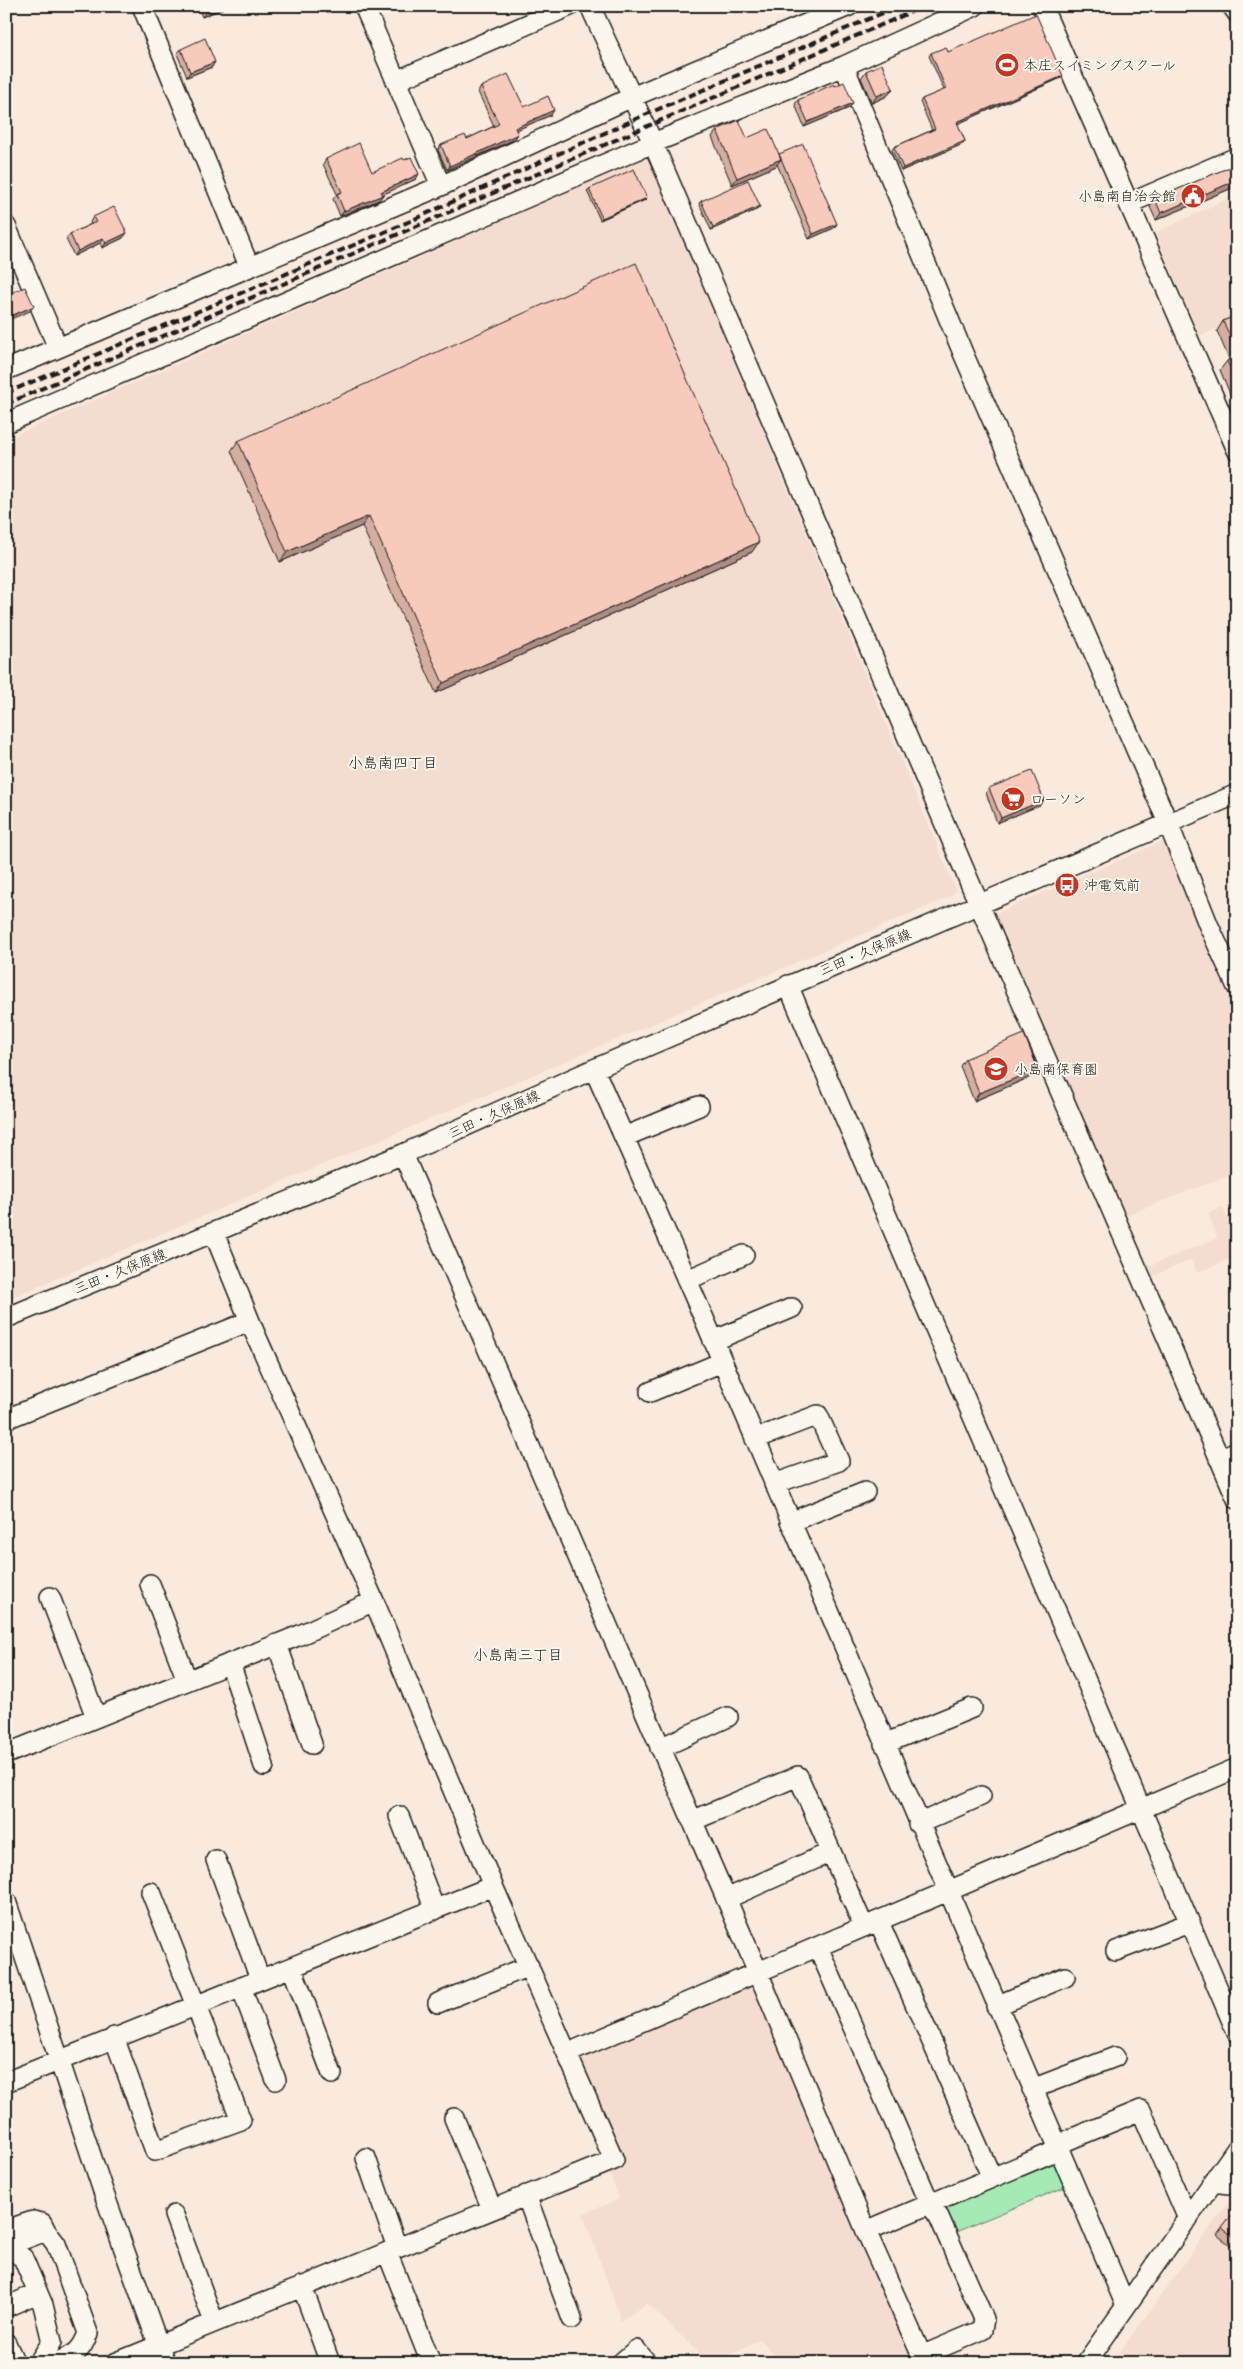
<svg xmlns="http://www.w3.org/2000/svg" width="1243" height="2369" viewBox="0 0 1243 2369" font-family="'Shantell Sans','Klee One',sans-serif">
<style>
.built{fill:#f5dcd0}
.green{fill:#a5e9b4;stroke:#608268}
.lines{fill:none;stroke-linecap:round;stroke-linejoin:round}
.minor-casing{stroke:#1c1c1c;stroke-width:22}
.minor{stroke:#fbf7ec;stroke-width:19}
.rail{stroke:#1c1c1c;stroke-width:4;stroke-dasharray:8 4;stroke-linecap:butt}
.wall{fill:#d5aea2;stroke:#1c1c1c}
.shaded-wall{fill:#ae8d84;stroke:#1c1c1c}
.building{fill:#f8cabc;stroke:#1c1c1c}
.labels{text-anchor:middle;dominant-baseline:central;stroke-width:4;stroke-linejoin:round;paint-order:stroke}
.poi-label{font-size:14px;fill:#1c1c1c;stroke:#fbf7ec;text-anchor:start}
.street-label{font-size:14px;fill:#1c1c1c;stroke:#fbf7ec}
.neighbourhood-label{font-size:15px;fill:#1c1c1c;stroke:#fbf7ec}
</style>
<rect width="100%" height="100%" fill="#faeade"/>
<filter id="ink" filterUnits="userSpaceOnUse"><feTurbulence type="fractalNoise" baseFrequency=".02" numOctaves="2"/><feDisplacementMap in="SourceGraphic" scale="10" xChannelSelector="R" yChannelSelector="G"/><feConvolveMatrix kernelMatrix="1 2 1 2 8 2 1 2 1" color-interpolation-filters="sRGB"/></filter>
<g filter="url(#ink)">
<!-- built -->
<path class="built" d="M648 157 956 890 950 897 6 1300V439Z
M1237 194V320L1200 336 1155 233Z
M1166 840 1237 1003V1172L1124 1216 996 913Z
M1223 1207 1227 1217 1237 1213V1256L1197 1273 1191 1260 1153 1276 1149 1266 1217 1238 1208 1213Z
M748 1983 752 1987 917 2363H781L760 2339 714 2363H709L647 2303 621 2321 583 2214 619 2199 608 2169 575 2057Z
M1232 2197 1237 2198V2363H1112Z"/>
<!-- green -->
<path class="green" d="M1050 2161 1057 2165 1065 2187 953 2233 945 2215 948 2206Z"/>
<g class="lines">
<defs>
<path id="minor" d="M142 6 249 266
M364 6 441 186
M590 6 653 143 979 904 1237 1499
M1042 6 1237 450
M1232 6 1237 13
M844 66 963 353 1168 823 1208 924 1237 987
M396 81 570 6
M1130 203 1237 157
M6 226 58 348
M6 370 441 186 632 97 849 6
M6 423 653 143 844 66 975 6
M788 985 1237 2033
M594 1069 706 1323 1126 2306
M624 1137 699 1106
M403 1154 758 1972 866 2231 925 2363
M687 1280 744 1255
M6 1318 403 1154 594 1069 1237 794
M713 1341 792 1308
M650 1392 722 1362
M6 1419 250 1321
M755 1439 818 1415 839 1461 774 1484
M1219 1459 1237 1451
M790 1522 865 1492
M150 1584 187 1680
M50 1597 96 1717
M277 1644 312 1744
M230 1663 264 1766
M884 1744 972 1708
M660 1748 728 1717
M6 1754 300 1635 374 1601
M399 1816 435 1910
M692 1821 798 1776 864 1927
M918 1824 981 1796
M216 1860 260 1979
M726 1899 831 1852
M6 1901 102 2188 165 2363
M879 1922 992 2178
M818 1947 931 2206 939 2217 984 2319 982 2330 921 2356
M1116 1951 1189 1923
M292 1968 332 2074
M241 1987 276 2080
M438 2003 529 1966
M996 2006 1065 1977
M114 2037 155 2151 241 2120 151 1892
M568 2053 1237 1768
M6 2082 493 1886
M1032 2089 1115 2057
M454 2118 492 2209
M1056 2145 1141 2110 1188 2219
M366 2158 397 2248
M1213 2182 1237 2185
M526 2195 572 2319
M174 2215 214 2322
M6 2230 33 2221 42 2223 46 2231
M866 2231 1058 2150
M6 2246 46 2231 56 2244 88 2333C81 2353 74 2355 55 2363
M6 2251 16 2253 23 2258 43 2305 52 2342 38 2363
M387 2252 431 2363
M302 2286 330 2363
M6 2307 38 2293
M6 2343 15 2363
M115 2363 614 2160 493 1886 374 1601 254 1331 214 1233
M621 2363 636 2350 647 2363
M1086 2363 1237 2148"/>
</defs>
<!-- minor casing -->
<use href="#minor" class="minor-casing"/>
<!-- minor -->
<use href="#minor" class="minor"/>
<!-- rail -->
<path class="rail" d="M6 393 408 222 640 117 899 6
M6 404 925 6"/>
</g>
<!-- wall -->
<path class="wall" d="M198 6H229L202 17Z
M181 49 212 67 187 77 177 54Z
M948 52 1063 76 1061 78 957 124 965 141 963 144 901 171 892 150 894 147 932 130 920 102 922 99 944 90 929 56 931 53Z
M866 71 893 89 887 96 872 103 861 78Z
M835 86 853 103 849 108 804 127 795 104 798 100Z
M481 87 524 107 551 115 516 130 515 139 447 170 438 150 441 145 467 139 494 126 478 92Z
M717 130 747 138 779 154 834 228 809 239 777 164 776 166 732 185 712 137Z
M326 159 372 172 416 179 382 194 379 200 340 216 333 199 337 194 323 164Z
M1237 164V186L1156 220 1150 207 1155 199Z
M589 189 647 198 645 200 600 220 587 191Z
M701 201 760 206 758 209 711 230 699 203Z
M93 217 123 238 102 248 100 243 74 256 66 239 70 234 91 224 90 222Z
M1237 315V399L1233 401 1220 370 1227 361 1229 359 1217 331 1223 321Z
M238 441 752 552 436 693 362 526 280 562 231 451Z
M989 788 1040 805 997 823 986 793Z
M965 1059 1038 1069 1033 1076 974 1101 960 1066Z
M1237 2209V2250L1217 2235Z"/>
<!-- shaded-wall -->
<path class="shaded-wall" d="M216 6H229L202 17 208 10Z
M215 62 212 67 187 77 190 72Z
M1063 76 1061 78 955 125 957 122Z
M893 89 887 96 872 103 877 96Z
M853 103 849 108 804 127 808 122Z
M554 110 551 115 512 132 515 128Z
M518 134 515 139 447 170 450 166Z
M965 141 963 144 901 171 903 168Z
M781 159 776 166 732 185 737 178Z
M419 174 416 179 378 197 381 192Z
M1237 180V186L1156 220 1161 213Z
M383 195 379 200 340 216 344 211Z
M647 198 645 200 600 220 602 218Z
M760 206 758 209 711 230 713 227Z
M837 224 834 228 809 239 813 234Z
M127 233 123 238 102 248 106 243Z
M103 238 100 243 74 256 78 251Z
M34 306 30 311 6 321V318Z
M369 516 362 526 280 562 287 552Z
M759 542 752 552 436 693 443 683Z
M1044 800 1040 805 997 823 1001 818Z
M1038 1069 1033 1076 974 1101 979 1093Z"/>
<!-- building -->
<path class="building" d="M206 6H216L208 10Z
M1036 14 1063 76 957 122 965 141 903 168 894 147 935 129 922 99 946 89 931 53 946 47 948 52Z
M205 38 215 62 190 72 181 49Z
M882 64 893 89 877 96 866 71Z
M508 74 524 107 548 96 554 110 515 128 518 134 450 166 441 145 465 135 467 139 499 124 481 87Z
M844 82 853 103 808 122 798 100 834 84 835 86Z
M739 120 747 138 768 129 781 159 737 178 717 130Z
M359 143 372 172 403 158 404 160 411 157 419 174 381 192 383 195 344 211 337 194 342 192 326 159Z
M803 144 837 224 813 234 779 154Z
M1237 164V180L1161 213 1155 199Z
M634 169 647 198 602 218 589 189Z
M748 180 760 206 713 227 701 201Z
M114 207 127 233 106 243 103 238 78 251 70 234 96 222 93 217Z
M636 263 759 542 443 683 369 516 287 552 238 441Z
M25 287 34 306 6 318V295Z
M1237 315V352L1223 321Z
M1237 356V383L1227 361Z
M1032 771 1044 800 1001 818 989 788Z
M1024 1034 1038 1069 979 1093 965 1059Z
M1237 2209V2239L1222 2228Z"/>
</g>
<!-- icons -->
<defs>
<symbol id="stadium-disc" viewBox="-11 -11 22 22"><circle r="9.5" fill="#c8321e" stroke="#fbf7ec"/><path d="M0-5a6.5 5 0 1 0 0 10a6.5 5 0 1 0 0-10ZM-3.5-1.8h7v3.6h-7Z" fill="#fff"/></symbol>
<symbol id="civic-disc" viewBox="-11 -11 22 22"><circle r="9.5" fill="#c8321e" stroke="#fbf7ec"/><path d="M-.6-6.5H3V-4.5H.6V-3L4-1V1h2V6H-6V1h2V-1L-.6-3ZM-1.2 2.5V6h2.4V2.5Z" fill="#fff"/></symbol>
<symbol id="supermarket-disc" viewBox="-11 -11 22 22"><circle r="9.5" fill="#c8321e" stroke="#fbf7ec"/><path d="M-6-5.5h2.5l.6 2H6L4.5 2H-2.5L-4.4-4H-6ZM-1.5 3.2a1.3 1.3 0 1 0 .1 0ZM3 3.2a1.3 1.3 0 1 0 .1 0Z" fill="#fff"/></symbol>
<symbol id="bus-disc" viewBox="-11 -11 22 22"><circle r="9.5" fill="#c8321e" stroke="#fbf7ec"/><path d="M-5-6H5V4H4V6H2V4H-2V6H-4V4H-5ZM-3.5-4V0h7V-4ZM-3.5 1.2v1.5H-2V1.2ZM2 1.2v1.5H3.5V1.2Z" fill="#fff"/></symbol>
<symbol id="school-disc" viewBox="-11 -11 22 22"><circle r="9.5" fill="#c8321e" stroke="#fbf7ec"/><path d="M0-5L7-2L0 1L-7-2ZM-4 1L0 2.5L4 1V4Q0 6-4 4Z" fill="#fff"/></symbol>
</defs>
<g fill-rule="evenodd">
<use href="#stadium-disc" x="993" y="51" width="28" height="28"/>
<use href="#civic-disc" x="1179" y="182" width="28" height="28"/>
<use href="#supermarket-disc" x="999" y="785" width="28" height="28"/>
<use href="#bus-disc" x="1053" y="871" width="28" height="28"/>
<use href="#school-disc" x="982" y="1055" width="28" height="28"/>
</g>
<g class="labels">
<!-- poi labels -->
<g class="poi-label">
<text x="1024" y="65">本庄スイミングスクール</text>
<text x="1176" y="196" text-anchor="end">小島南自治会館</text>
<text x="1030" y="799">ローソン</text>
<text x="1084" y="885">沖電気前</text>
<text x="1014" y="1069">小島南保育園</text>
</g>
<!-- street labels -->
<g class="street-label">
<text transform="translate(865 952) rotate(-23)">三田・久保原線</text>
<text transform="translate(494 1114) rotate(-24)">三田・久保原線</text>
<text transform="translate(120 1271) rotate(-22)">三田・久保原線</text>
</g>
<!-- neighbourhood labels -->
<g class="neighbourhood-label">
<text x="393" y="763">小島南四丁目</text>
<text x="518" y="1655">小島南三丁目</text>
</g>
</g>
<!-- margin -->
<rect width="1243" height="2369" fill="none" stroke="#fbf7ec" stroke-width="25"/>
<rect x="12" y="12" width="1218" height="2344" fill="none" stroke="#1c1c1c" stroke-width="2" filter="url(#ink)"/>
</svg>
